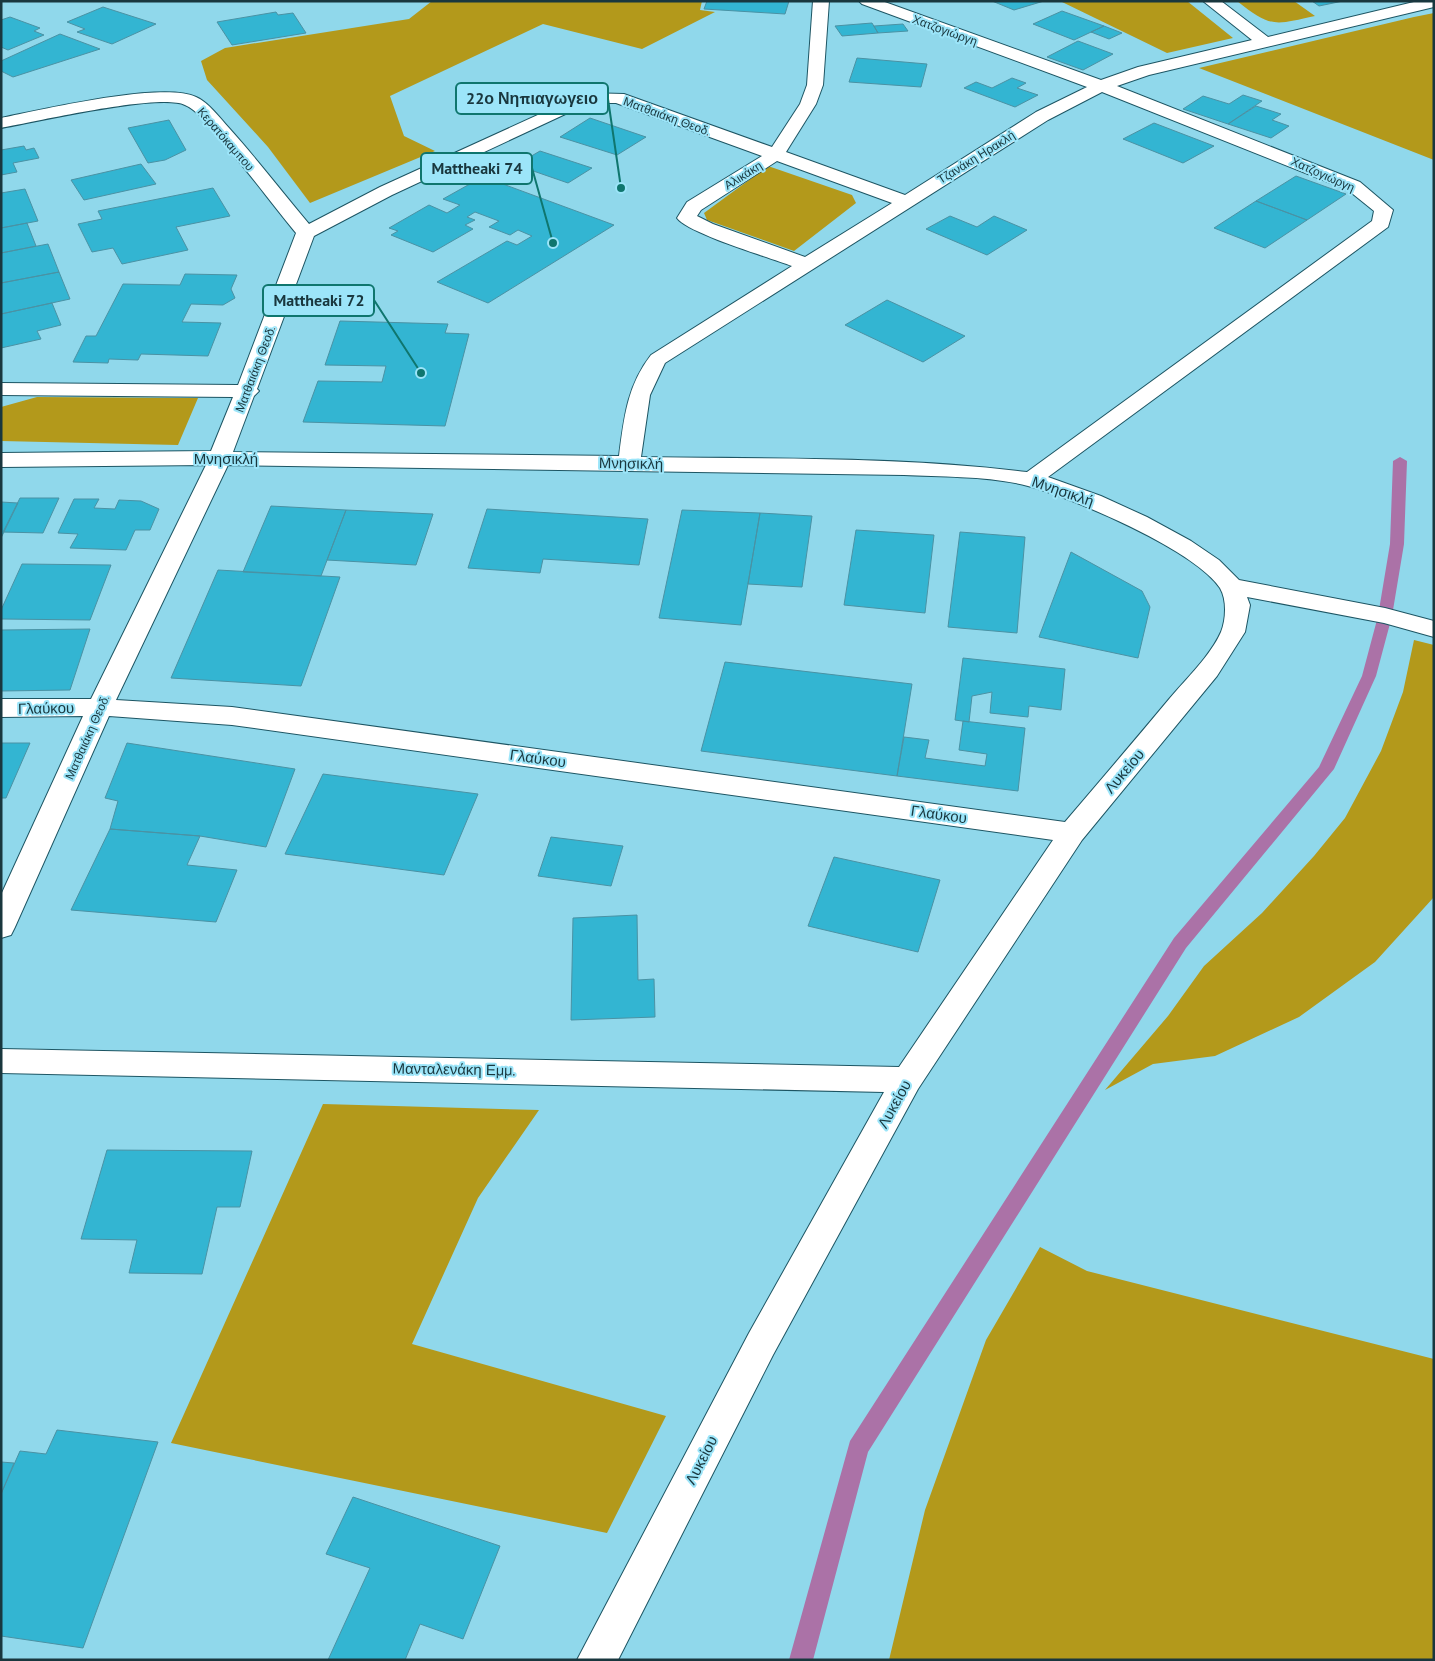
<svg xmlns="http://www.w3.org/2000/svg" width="1435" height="1661" viewBox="0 0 1435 1661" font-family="'PT Sans',sans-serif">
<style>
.green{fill:#b3991b}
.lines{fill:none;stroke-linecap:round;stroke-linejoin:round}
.stream{fill:#ab72a7;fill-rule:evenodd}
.building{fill:#33b5d2;stroke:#4a92a4}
.street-casing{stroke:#1d5563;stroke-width:2}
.street{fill:#fff;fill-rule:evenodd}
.labels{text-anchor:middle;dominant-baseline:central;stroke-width:4;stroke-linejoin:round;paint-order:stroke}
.far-street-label{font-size:12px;fill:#19373e;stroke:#9ce5f9}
.street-label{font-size:15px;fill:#19373e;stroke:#9ce5f9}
.leader{fill:none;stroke:#0f766e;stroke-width:2}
.callout-dot{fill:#0f766e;stroke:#9ce5f9;stroke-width:2}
.callout{fill:#9ce5f9;stroke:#0f766e;stroke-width:2}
.callout-label{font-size:16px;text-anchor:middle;font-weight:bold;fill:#19373e}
</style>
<rect width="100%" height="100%" fill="#90d8eb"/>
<!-- green -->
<path class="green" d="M432 1H702L700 10 715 12 642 49 543 24 390 96 404 136 435 151 310 203 268 147 207 80 201 61 225 48 409 19Z
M1060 1H1187L1233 38 1167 53Z
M1237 1H1294L1315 16C1274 25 1271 28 1237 1Z
M1434 13V160L1199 68 1414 17Z
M768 166 852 195 856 203 794 251 707 220 704 213Z
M37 397 198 398 178 445 1 441V407Z
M1414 640 1434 645V897L1375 962 1299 1017 1215 1056 1153 1064 1105 1090 1168 1016 1204 966 1262 913 1314 856 1345 818 1381 751 1403 692Z
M323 1104 539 1110 478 1198 412 1344 666 1416 607 1533 171 1443Z
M1040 1247 1087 1271 1434 1359V1660H889L925 1510 986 1340Z"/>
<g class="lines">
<!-- stream -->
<path class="stream" d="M1400 457 1407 461 1404 544 1392 616 1376 676 1334 769 1186 948 868 1452 813 1660H789L850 1441 1174 938 1319 767 1362 676 1378 616 1390 544 1393 461Z"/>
</g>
<!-- building -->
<path class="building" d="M707 1H789L785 14 704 9Z
M992 1H1044L1014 10Z
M1312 1H1343L1319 6Z
M103 7 156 24 112 44 77 32 85 29 67 22Z
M1062 11 1104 26 1074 40 1033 24Z
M276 12 278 15 293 13 306 33 232 45 217 22Z
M10 17 40 28 34 31 44 35 8 50 1 47V20Z
M872 23 878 33 842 36 835 26Z
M903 24 908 31 878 33 874 26Z
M1104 26 1122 33 1109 39 1091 32Z
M60 34 100 49 13 77 1 71V61Z
M1078 41 1113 54 1083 70 1047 57Z
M857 58 927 64 921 87 849 82Z
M1012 78 1026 83 1017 88 1038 95 1015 107 964 88 976 82 992 88Z
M1243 95 1262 101 1228 124 1183 109 1203 96 1229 104Z
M1256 106 1281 114 1272 120 1289 126 1271 138 1228 124Z
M590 118 646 137 617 155 560 137Z
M169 120 186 150 165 160 148 163 128 128Z
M1154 123 1214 146 1183 163 1123 139Z
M24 146 26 150 34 148 39 158 13 163 17 172 1 175V150Z
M540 151 592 168 568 183 516 165Z
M141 164 156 184 84 200 71 180Z
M1296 176 1346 194 1307 220 1256 201Z
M477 180 487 183 492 180 614 225 488 303 437 282 507 241 517 245 532 236 518 230 510 235 489 227 499 221 475 212 467 217 475 220 465 225 473 229 433 252 391 235 398 231 389 228 429 205 447 213 460 205 443 199Z
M213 188 230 216 176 227 188 250 122 264 113 248 92 252 78 224 102 219 98 211Z
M25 189 38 221 1 228V193Z
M1256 201 1307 220 1265 248 1214 228Z
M950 216 977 227 994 216 1027 230 987 255 926 229Z
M27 223 36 246 1 253V228Z
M48 244 59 272 1 283V253Z
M59 272 70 299 1 314V283Z
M185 274 237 275 231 289 235 298 223 305 191 304 182 322 221 323 208 356 141 354 138 360 109 359 108 363 73 362 86 336H96L123 284 180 285Z
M887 300 965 336 923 362 845 325Z
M52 303 61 325 37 331 41 339 1 348V314Z
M340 321 448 324 445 333 469 334 445 426 303 422 318 381 382 382 386 366 325 365Z
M20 498H59L43 533 3 532Z
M74 499H99L94 508 115 509 119 500 141 501 159 509 150 530H135L126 550 70 548 78 534 58 533Z
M1 502 18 503 1 538Z
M271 506 346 510 321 576 243 572Z
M487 509 648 519 639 565 543 559 540 573 468 568Z
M346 510 433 514 416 565 327 560Z
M682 510 760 513 741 625 659 618Z
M760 513 812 516 802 587 748 584Z
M856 530 934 535 925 613 844 605Z
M960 532 1025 537 1017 633 948 627Z
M1071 552 1142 591 1150 607 1138 658 1039 637Z
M22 564 111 565 90 620 1 619V610Z
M218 570 340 577 301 686 171 678Z
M90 629 70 690 1 691V630Z
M963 658 1065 669 1061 710 1029 706 1028 717 990 713 992 692 972 696 969 722 955 720Z
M725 662 912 684 897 776 701 751Z
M963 721 1025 728 1018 791 897 776 904 737 929 740 925 758 985 766 987 754 959 750Z
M1 743H30L6 798H1Z
M127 743 295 769 266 847 200 836 110 829 118 801 105 798Z
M323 774 478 794 444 875 285 854Z
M110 829 200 836 187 865 237 870 216 922 71 910Z
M551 837 623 846 611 886 538 876Z
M834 857 940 880 918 952 808 926Z
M637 915 638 980 654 979 655 1017 571 1020 573 918Z
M107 1150 252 1151 240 1207H217L202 1274 129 1273 137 1240 81 1239Z
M57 1430 158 1442 83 1648 1 1636V1494L20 1451 46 1454Z
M1 1462 14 1463 1 1494Z
M353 1497 500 1546 463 1639 420 1624 405 1660H328L370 1568 326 1554Z"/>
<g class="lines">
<defs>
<path id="street" d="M813 1H829L823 85 816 104 786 152 905 195 1036 112 1087 87 862 4 859 1H882L1101 80 1138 67 1252 40 1203 1H1221L1268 37 1418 1H1434V7L1149 75 1117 86 1360 182 1393 210 1388 227 1048 477 1101 496 1147 517 1191 541 1219 560 1239 580 1385 608 1434 621V637L1384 623 1247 597 1250 605 1245 632 1217 676 1082 840 918 1089 773 1355 618 1660H577L749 1333 884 1092 1 1073V1049L899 1067 1053 840 232 725 109 716 15 927 11 935 1 938V895L83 716 1 717V699H91L206 465 1 467V453L211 451 233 397 1 395V383L238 385 296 233C269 200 244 166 215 133 207 124 197 110 185 105 159 93 35 122 1 128V118C40 110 163 81 196 97 209 103 219 117 229 128 257 159 282 192 309 224L380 187 586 93 624 94 772 147 800 104 807 85ZM1102 92 1348 190 1374 211 1372 221 1027 472C899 456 769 459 641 457L650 395 665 363 1048 120ZM589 103H616L762 156 687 202 677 218C687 233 771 258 792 266L651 355C627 386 624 418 619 456L233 452 254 396 259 391 257 389 314 236 392 195ZM777 161 892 203 805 257 713 224 697 216 701 210ZM228 465 904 475C942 477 992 476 1028 486 1073 498 1195 550 1220 588 1227 600 1226 619 1221 632 1211 655 1186 679 1170 698 1135 740 1100 781 1065 822L232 707 116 700Z"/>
</defs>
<!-- street casing -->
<use href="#street" class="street-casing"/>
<!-- street -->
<use href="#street" class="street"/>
</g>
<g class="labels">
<!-- far-street labels -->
<g class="far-street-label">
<text transform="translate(945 30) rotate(20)">Χατζογιώργη</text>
<text transform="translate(667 116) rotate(20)">Ματθαιάκη Θεοδ.</text>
<text transform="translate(226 139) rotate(49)">Κερατόκαμπου</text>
<text transform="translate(976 157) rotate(-32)">Τζανάκη Ηρακλή</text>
<text transform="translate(1323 174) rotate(24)">Χατζογιώργη</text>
<text transform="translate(743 175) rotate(-32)">Αλικάκη</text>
<text transform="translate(255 369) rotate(-69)">Ματθαιάκη Θεοδ.</text>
<text transform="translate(87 737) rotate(-66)">Ματθαιάκη Θεοδ.</text>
</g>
<!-- street labels -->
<g class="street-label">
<text x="226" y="458">Μνησικλή</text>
<text transform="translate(631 463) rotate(1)">Μνησικλή</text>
<text transform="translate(1063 491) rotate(19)">Μνησικλή</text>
<text transform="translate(46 708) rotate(-1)">Γλαύκου</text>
<text transform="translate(538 758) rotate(8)">Γλαύκου</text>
<text transform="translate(1124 771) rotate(-50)">Λυκείου</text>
<text transform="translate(939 814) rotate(8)">Γλαύκου</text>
<text transform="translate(454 1069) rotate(1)">Μανταλενάκη Εμμ.</text>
<text transform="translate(894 1104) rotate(-61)">Λυκείου</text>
<text transform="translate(701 1460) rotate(-63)">Λυκείου</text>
</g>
</g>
<!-- callouts -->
<path class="leader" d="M621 188L608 99M553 243L532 168M421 373L374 300"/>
<g class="callout-dot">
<circle cx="621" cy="188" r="5"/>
<circle cx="553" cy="243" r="5"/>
<circle cx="421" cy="373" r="5"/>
</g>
<g class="callout">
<rect x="456" y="83" width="152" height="31" rx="5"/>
<rect x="421" y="153" width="111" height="31" rx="5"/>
<rect x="263" y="285" width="111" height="31" rx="5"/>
</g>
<g class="callout-label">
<text x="532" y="104">22ο Νηπιαγωγειο</text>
<text x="477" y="174">Mattheaki 74</text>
<text x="319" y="306">Mattheaki 72</text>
</g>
<!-- border -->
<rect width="1435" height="1661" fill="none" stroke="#19373e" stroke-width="5"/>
</svg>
